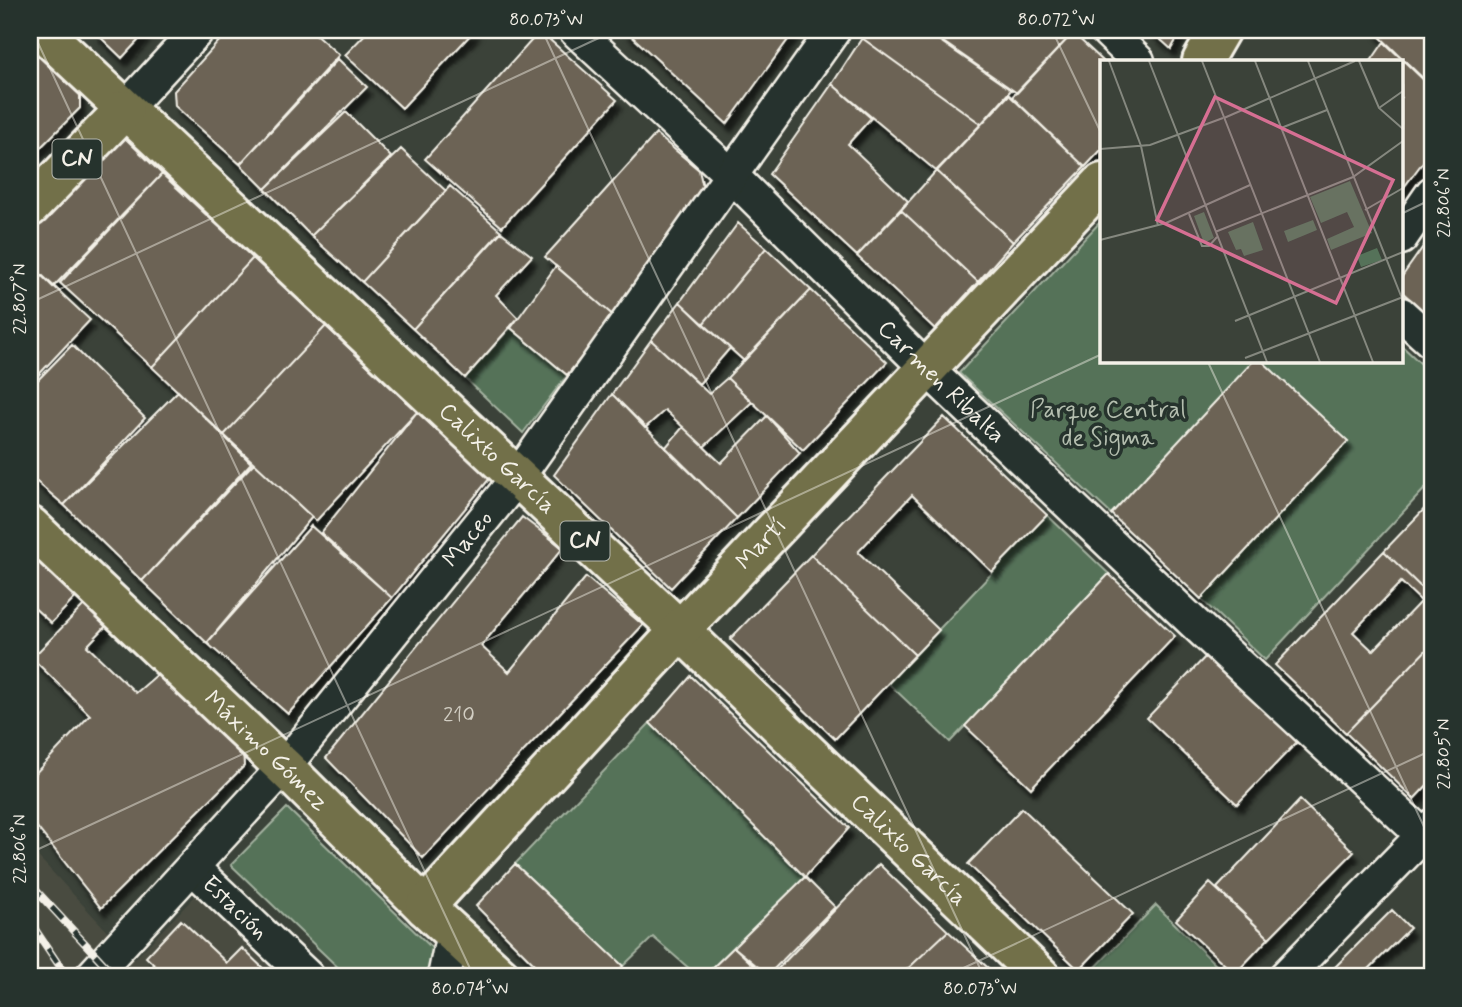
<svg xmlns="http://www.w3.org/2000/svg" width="1462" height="1007" viewBox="0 0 1462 1007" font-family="Mynerve,sans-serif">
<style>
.built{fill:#4a4c41}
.green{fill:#557259;stroke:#a4b2a0;stroke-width:2}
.building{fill:#6c6455;stroke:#f4f1e8;stroke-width:2;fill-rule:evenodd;filter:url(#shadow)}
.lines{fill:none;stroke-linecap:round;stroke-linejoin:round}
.minor-casing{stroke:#f4f1e8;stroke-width:37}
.major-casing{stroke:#f4f1e8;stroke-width:44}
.minor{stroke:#26332d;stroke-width:32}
.major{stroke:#726f4a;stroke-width:38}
.rail-casing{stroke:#f4f1e8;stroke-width:8}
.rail{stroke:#26332d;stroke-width:5;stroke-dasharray:16;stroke-linecap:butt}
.ticks{fill:none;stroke:#f4f1e8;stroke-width:2;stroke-opacity:0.45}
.labels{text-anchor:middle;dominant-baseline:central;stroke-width:7;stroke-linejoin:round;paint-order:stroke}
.number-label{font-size:21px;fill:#d2cec3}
.shield{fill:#26332d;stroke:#b6b8b0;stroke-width:2}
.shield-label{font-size:23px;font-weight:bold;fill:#f4f1e8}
.street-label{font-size:24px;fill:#f4f1e8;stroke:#26332d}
.park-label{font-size:24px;fill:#b4beaf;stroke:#26332d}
.inset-road{fill:none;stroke:#85887f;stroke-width:2}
.view{fill:#d66f93;fill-opacity:0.15;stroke:#d66f93;stroke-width:3.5}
.inset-edge{fill:none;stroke:#f4f1e8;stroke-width:3.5}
.neatline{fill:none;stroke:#f4f1e8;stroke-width:2.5}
.ticks-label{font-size:18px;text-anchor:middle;fill:#f4f1e8}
</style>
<defs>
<filter id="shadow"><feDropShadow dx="4.5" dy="8" stdDeviation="2" flood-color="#0009"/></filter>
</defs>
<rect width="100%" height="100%" fill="#3b4239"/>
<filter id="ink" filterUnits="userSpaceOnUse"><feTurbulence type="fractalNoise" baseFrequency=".0143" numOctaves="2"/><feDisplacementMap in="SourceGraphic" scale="14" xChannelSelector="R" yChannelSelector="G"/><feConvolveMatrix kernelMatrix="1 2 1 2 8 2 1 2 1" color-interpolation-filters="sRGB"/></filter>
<g filter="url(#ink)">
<!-- built -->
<path class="built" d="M30 848 134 960 199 892 292 977H30Z"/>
<!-- green -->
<path class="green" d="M1101 221 1102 360 1254 361 1111 514 959 373Z
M511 328 567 375 523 433 465 378Z
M1401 345 1432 374V481L1265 660 1201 599 1348 441 1261 361 1401 360Z
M1047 515 1109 574 950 742 888 683Z
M650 723 805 877 703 977H699L653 937 623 966 515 864Z
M287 808 433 949 430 977H348L231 865Z
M1156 905 1228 977H1086Z"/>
<!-- building -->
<path class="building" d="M97 30H148L122 58 95 32Z
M229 30H311L339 55 240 164 175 106 174 91Z
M369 30H475L402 108 345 55Z
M625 30H795L727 124Z
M868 30H924L1011 90 981 124 862 38Z
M947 30H1070L1073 33 1017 93 939 39Z
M1150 30H1182L1171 49Z
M1373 30H1420L1432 41V87Z
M540 31 617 100 502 227 425 159Z
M1073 33 1103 61 1102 149 1085 167 1012 97Z
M862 38 981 124 936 171 832 84Z
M30 41 80 88V108L30 158Z
M1384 42 1432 88V150L1401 191V61H1371Z
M338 59 367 87 265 189 240 164Z
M832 84 871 118 848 144 908 201 857 256 769 174Z
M1009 95 1085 167 1013 242 937 171Z
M346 112 391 157 311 236 265 189Z
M656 134 699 170 705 196 615 317 545 257Z
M124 137 162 174 53 287 30 264V234Z
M401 149 446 191 362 282 311 236Z
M936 171 1013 242 978 282 901 210Z
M162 174 253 258 152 367 60 283Z
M450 186 501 231 413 329 362 282Z
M901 210 978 282 935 329 857 256Z
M738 223 766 248 703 324 680 302Z
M501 232 532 256 496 295 518 318 465 378 413 329Z
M1432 234V319L1401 291V278Z
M766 248 811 290 744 361 703 324Z
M253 258 326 326 224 435 152 367Z
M30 264 90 320 30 384Z
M556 266 615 317 567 375 511 328Z
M811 290 887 362 803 450 727 378Z
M680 302 730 348 699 384 651 340Z
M326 326 417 412 316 521 224 435Z
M651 340 709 394 727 378 752 402 704 447 665 410 645 428 612 394Z
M72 345 145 418 64 505 30 476V388Z
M1254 360H1261L1348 441 1201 599 1111 514Z
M178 391 251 463 142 581 64 505Z
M612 394 737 518 671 588 554 475Z
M417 412 490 478 392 598 321 533Z
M767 416 800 453 737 518 665 448 683 427 721 463Z
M944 417 1047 515 992 572 912 495 858 552 939 630 915 655 811 555Z
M254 463 312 517 207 643 142 581Z
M1432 501V598L1384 551Z
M522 517 563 548 481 646 509 672 586 577 643 625 423 858 326 758Z
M311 526 392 598 288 714 207 643Z
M1384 551 1432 598V644L1346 733 1275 665ZM1401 582 1421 601 1373 651 1353 632Z
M30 553 77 596 51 623 30 604Z
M811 555 915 655 835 739 730 639Z
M1109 574 1175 636 1031 788 965 726Z
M85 604 108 624 87 646 136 693 159 673 243 748 244 766 101 908 32 821 30 823V779L90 715 32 658Z
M1432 644V780L1414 799 1346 733Z
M1208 654 1299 740 1237 804 1147 718Z
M691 676 849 828 805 877 650 723Z
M1300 800 1354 852 1269 938 1217 888Z
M1022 808 1133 914 1079 970 968 864Z
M515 864 623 966 613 977H547L476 906Z
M879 864 948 931 899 977H770Z
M805 877 835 907 768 975 734 947Z
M1210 883 1269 938 1235 974 1176 920Z
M1392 910 1410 928 1361 977H1325Z
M181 920 227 963 242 948 268 973 264 977H167L146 957Z
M948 931 998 977H899Z
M734 947 766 977H703Z"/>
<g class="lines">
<defs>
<g id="minor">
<path id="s1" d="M575 30 731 175 927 369 1193 622 1432 844"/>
<path d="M1106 30 1138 61"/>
<path d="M124 110 198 30"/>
<path d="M1401 238 1432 193"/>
<path d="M1401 314 1432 342"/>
<path id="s2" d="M193 868 308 977"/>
<path id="s3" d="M91 977 284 767 517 478 834 30"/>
<path d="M444 977 453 933"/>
<path d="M1285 977 1432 826"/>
</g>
<g id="major">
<path id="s4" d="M41 30 680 630 1041 977"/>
<path d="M1202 61 1220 30"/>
<path d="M30 207 124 110"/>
<path id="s5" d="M30 526 284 767 425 907 501 977"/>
<path id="s6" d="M425 907 680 630 1102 183"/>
</g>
</defs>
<!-- minor casing -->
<use href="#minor" class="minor-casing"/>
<!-- major casing -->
<use href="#major" class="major-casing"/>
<!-- minor -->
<use href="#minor" class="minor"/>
<!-- major -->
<use href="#major" class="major"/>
<defs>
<path id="rail" d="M30 884 116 977
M30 922 67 977"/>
</defs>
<!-- rail casing -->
<use href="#rail" class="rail-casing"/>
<!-- rail -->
<use href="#rail" class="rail"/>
</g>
</g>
<!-- ticks -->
<path class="ticks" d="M32 30 474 977M542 30 984 977M1052 30 1102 135M1401 214 1432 199M30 303 616 30M1207 360 1432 844M30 853 1102 354M944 977 1432 750"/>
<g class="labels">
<!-- number labels -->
<g class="number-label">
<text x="459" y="715">210</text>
</g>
<!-- shield labels -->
<g class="shield">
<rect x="52.5" y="139.5" width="49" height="39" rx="5"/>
<rect x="560.5" y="521.5" width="49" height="39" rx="5"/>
</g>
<g class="shield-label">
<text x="77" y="159">CN</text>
<text x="585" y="541">CN</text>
</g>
<!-- street labels -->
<g class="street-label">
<text stroke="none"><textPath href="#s1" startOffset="508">Carmen Ribalta</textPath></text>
<text stroke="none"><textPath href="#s4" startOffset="626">Calixto García</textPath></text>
<text stroke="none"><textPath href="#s3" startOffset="578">Maceo</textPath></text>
<text stroke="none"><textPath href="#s6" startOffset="495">Martí</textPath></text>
<text stroke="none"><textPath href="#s5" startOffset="326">Máximo Gómez</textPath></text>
<text stroke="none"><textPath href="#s4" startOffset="1194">Calixto García</textPath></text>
<text stroke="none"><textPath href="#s2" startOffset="58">Estación</textPath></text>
</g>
<!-- park labels -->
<g class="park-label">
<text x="1108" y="410">Parque Central<tspan x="1108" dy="28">de Sigma</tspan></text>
</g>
</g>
<!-- overview -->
<g transform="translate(1100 60)">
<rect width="303" height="303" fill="#3b4239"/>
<path d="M250 121 272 173 231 190 227 179 254 167 247 152 221 163 210 137ZM104 152 114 178 104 183 94 156ZM213 160 217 170 188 182 184 171ZM153 162 163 190 144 196 141 189 136 190 128 172ZM277 188 282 200 261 207 257 196Z" fill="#557259"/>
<path class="inset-road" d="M9 1 41 86 58 166M49 1 167 302M102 1 220 302M155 1 273 302M208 1 303 241M259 1 279 48 303 69M279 48 303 31M124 58 255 1M181 68 227 50M0 89 50 85 123 58M265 150 303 128M89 154 102 186H109L117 177M115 172 253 117 303 81M0 180 66 163 150 125M135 261 303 192M145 298 303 237"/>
<path class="view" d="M115 37 293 120 236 243 57 160Z"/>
<rect width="303" height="303" class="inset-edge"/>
</g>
<!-- margin -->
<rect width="1462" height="1007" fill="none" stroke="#26332d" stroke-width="77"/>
<rect x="38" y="38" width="1386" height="930" class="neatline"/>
<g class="ticks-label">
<text x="546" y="25">80.073°W</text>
<text x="1056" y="25">80.072°W</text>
<text transform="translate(1443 203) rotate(-90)" y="6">22.806°N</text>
<text transform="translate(19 299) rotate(-90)" y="6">22.807°N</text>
<text transform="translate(1443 754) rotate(-90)" y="6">22.805°N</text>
<text transform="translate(19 849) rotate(-90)" y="6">22.806°N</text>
<text x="470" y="994">80.074°W</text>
<text x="980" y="994">80.073°W</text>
</g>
</svg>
